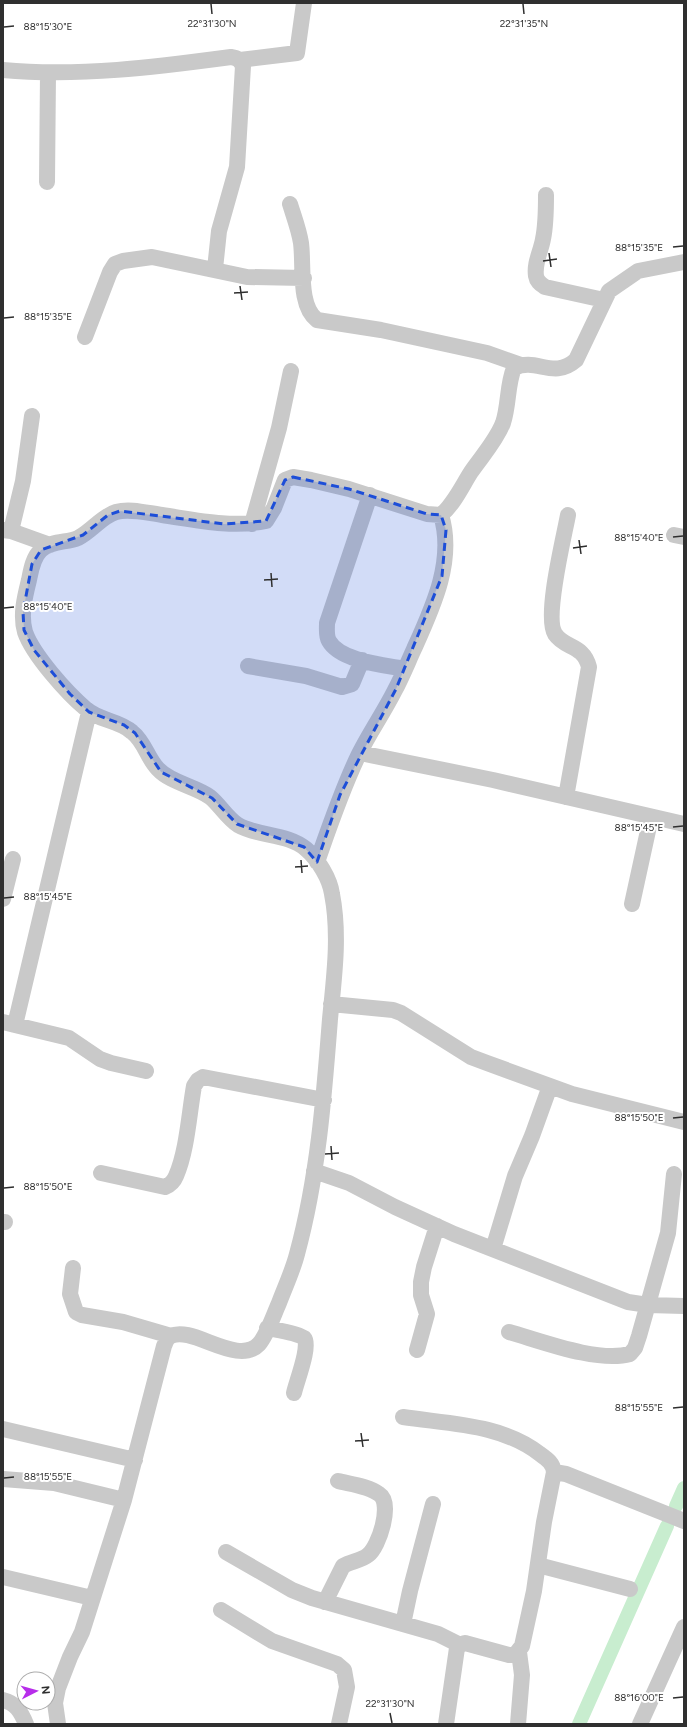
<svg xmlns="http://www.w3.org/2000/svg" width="687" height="1727" viewBox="0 0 687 1727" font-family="Figtree,sans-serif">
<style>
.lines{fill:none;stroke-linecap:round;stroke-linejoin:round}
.canal{stroke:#c8edcf;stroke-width:14}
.minor{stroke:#c9c9c9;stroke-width:16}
.marked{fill:#1d4ed8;fill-opacity:0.2;stroke:#1d4ed8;stroke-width:3;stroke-dasharray:8 5;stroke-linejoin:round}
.ticks{fill:none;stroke:#2f2f2f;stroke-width:1.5}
.ticks-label{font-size:10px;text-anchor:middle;fill:#2f2f2f;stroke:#fff;stroke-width:4;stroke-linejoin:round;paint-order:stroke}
</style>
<rect width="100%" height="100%" fill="#fff"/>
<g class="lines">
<!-- canal -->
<path class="canal" d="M676 1506 684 1488
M579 1724 667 1526"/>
<!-- minor -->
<path class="minor" d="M240 60 297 53 304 3
M3 70C79 77 156 67 231 57 238 58 240 60 243 66L237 167 219 231 215 269
M47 182 48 73
M546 195C546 210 546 225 543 239 541 251 534 263 536 276 537 282 541 284 545 287L604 300
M290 204C294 217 299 230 301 243 304 265 298 306 317 320L381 330 487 353 521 365
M85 337 110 272 115 264 123 261 152 257 247 277 304 278
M370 495 327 623C327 629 326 636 329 641 340 661 384 665 405 669
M252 524 279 428 291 371
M3 530 11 531 50 545
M11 531 23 481 32 416
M674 535 684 537
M248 666 306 676 342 687 352 684 362 660
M360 753 493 780 684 824
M566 797 589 667C583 644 565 649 555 634 544 617 564 537 568 515
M317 862C330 825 342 789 359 754 370 732 384 712 395 690 402 677 408 662 414 649 433 607 455 560 441 515
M3 899 13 859
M632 904 651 817
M331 1004 393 1010 401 1013 471 1057 487 1063 572 1094 684 1122
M3 1022 15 1025 89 712
M15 1025 69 1038 100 1059 111 1063 146 1071
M314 1171 349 1183 395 1207 454 1234 628 1302 648 1305 684 1306
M101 1173 165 1187C170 1185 174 1181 176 1176 187 1151 189 1114 194 1086L198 1080 203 1077 324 1100
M3 1222H5
M493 1249 515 1176 532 1136 550 1086
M73 1268 70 1294 76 1312 82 1315 123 1322 171 1336
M267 1328C276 1330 298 1333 304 1338 311 1345 296 1383 294 1393
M509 1332C541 1341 598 1363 630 1354L635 1348 639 1336 668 1233 674 1174
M417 1350 427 1314 421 1295V1282L424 1267 437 1226
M403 1417C449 1424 502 1424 540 1454 547 1459 553 1463 554 1472L544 1522 534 1591 522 1646 515 1655H509L465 1643 460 1645 457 1648 446 1724
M3 1429 135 1460
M554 1472 566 1474 684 1521
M3 1479 54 1483 124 1500
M226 1552 292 1590 312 1598 438 1634 460 1645
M538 1565 630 1589
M3 1577 92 1598
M325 1602 343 1566C351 1561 361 1561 368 1555 379 1547 393 1503 379 1494 369 1486 350 1484 338 1481
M221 1610 272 1641 337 1664 344 1670 347 1687 339 1724
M403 1624 410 1591 433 1504
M3 1700C16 1703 21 1712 26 1724
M58 1724 55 1703 58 1688 70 1657 82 1632 124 1500 164 1346C166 1342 166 1338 171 1336 192 1325 238 1367 259 1344 267 1335 274 1314 279 1303 285 1287 293 1270 297 1254 318 1177 324 1097 330 1019 334 978 340 935 332 894 330 879 318 859 306 849 287 833 259 837 238 825 227 818 220 805 210 797 195 786 171 783 158 769 147 758 145 742 132 732 119 720 99 721 86 709 67 693 33 655 25 632 20 615 25 596 29 580 31 570 33 557 41 550 52 540 67 543 78 538 92 531 102 516 116 512 130 508 147 513 162 515 196 520 231 528 266 521L274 508 285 480 293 477 311 480 349 489 427 514 441 515C454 504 462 486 471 472 482 456 496 441 503 423 509 405 507 385 514 368 537 357 553 380 576 360L609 291 638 271 684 262
M518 1724 522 1675 519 1652
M640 1724 684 1627"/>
</g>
<!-- marked area -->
<path class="marked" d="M293 477 349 489 427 514 441 515 446 530 442 576 396 689 340 795 317 862 304 847 237 824 212 798 161 772 135 733 124 725 89 712 70 694 34 650 24 630 23 612 32 564 41 550 83 535 108 515 120 511 224 524 266 521 285 480Z"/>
<!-- ticks -->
<path class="ticks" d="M211 4 212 14M523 4 524 14M4 27 14 26M673 247 683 246M549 253 551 267M543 261 557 259M240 286 242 300M234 293 248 292M4 318 14 317M673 537 683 536M579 540 581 554M573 548 587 546M271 573 272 587M264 580 278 579M4 608 14 607M673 827 683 826M301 860 302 873M295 867 308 866M4 898 14 897M673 1118 683 1117M331 1146 332 1160M325 1154 339 1153M4 1188 14 1187M673 1408 683 1407M361 1433 363 1447M355 1441 369 1440M4 1478 14 1477M673 1698 683 1697M390 1713 392 1723"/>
<g class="ticks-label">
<text x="212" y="27">22°31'30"N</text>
<text x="524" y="27">22°31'35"N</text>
<text x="48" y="30">88°15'30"E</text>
<text x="639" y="251">88°15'35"E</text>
<text x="48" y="320">88°15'35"E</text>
<text x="639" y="541">88°15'40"E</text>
<text x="48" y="610">88°15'40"E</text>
<text x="639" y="831">88°15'45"E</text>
<text x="48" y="900">88°15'45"E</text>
<text x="639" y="1121">88°15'50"E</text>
<text x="48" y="1190">88°15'50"E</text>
<text x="639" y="1411">88°15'55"E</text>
<text x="48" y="1480">88°15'55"E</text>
<text x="639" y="1701">88°16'00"E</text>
<text x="390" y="1707">22°31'30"N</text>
</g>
<!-- border -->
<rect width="687" height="1727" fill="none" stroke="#2f2f2f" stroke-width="8"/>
<!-- north arrow -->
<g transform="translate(36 1691) rotate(84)"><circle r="19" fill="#ffffff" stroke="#acacac"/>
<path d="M0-3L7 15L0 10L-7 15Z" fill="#b72dea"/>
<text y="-6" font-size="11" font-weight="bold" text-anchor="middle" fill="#2f2f2f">N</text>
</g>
</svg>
